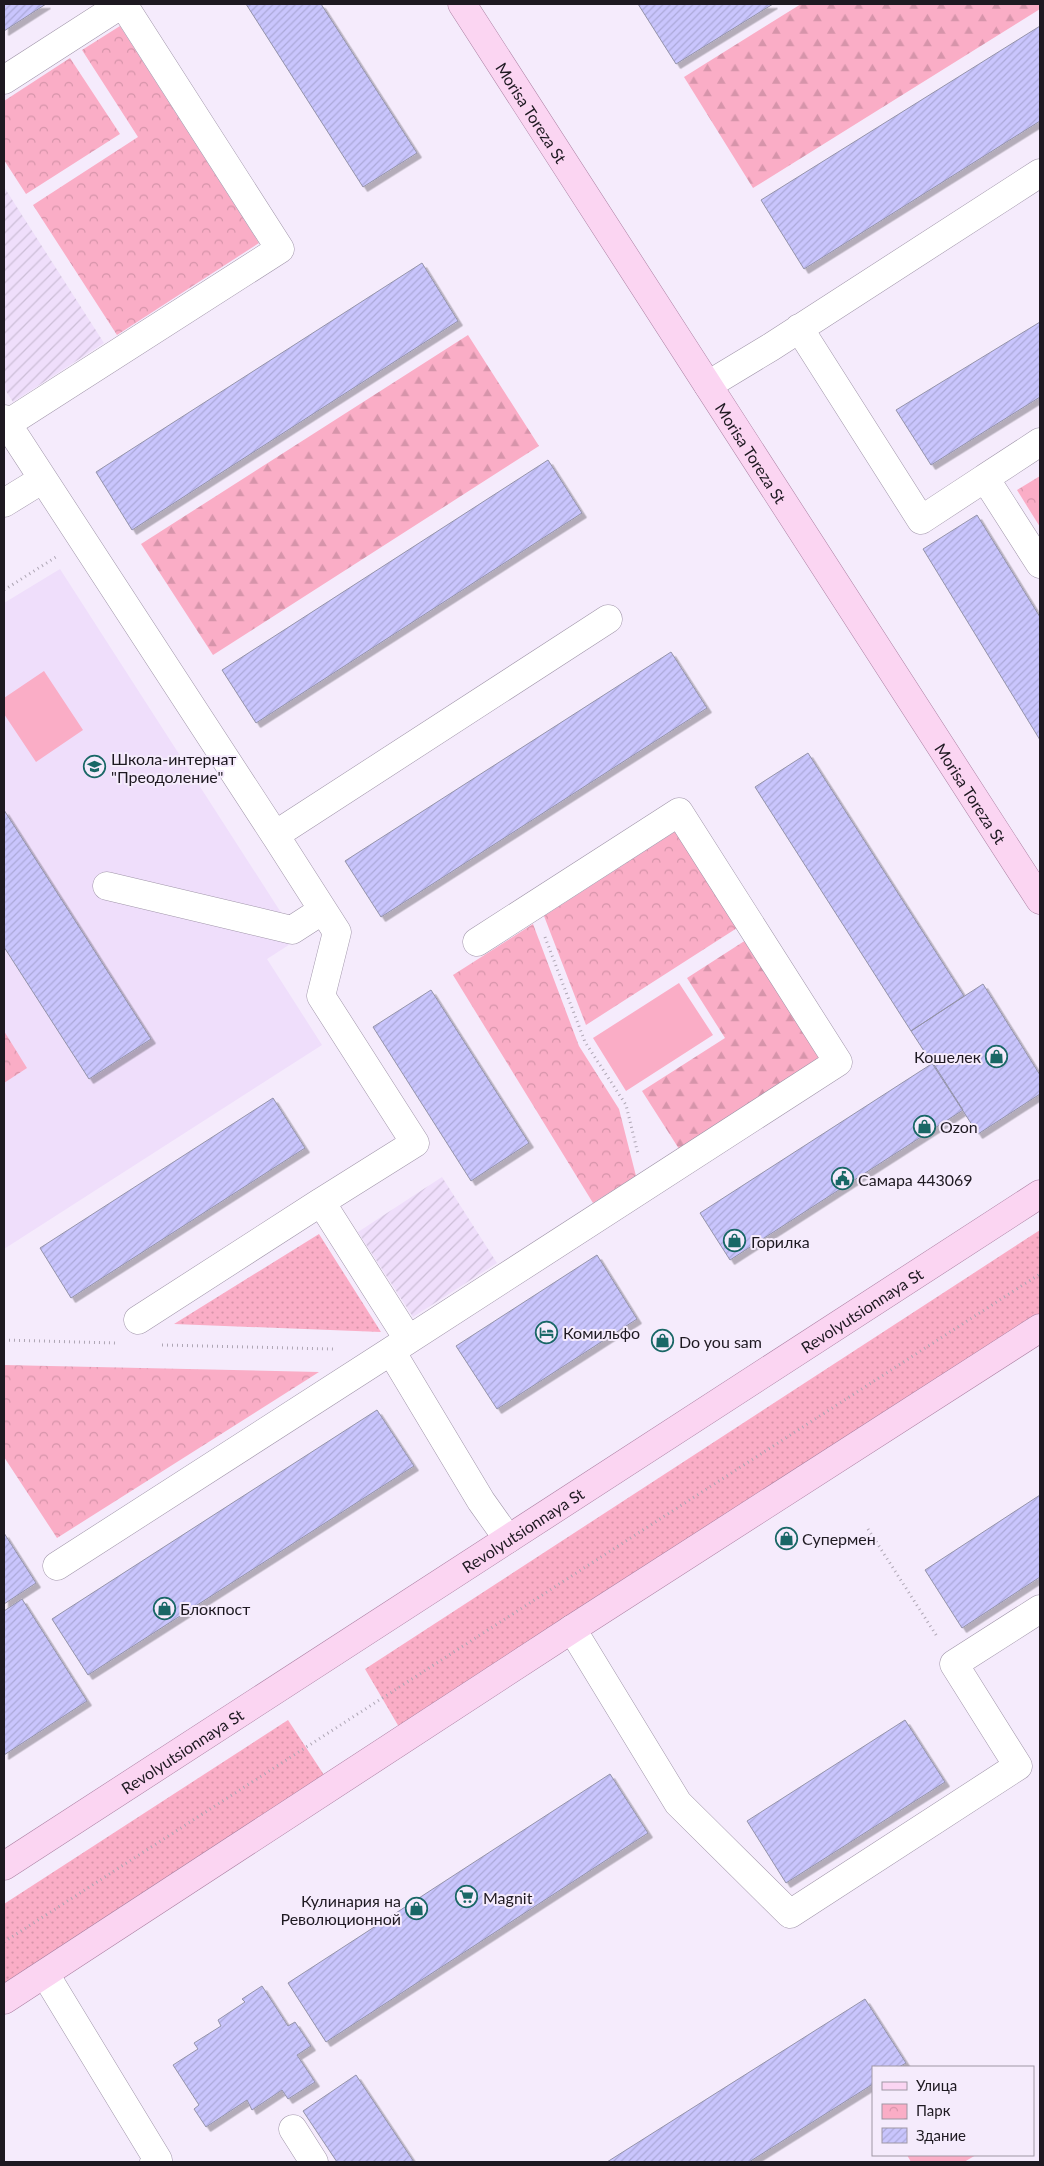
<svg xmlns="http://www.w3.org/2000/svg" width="1044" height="2166" viewBox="0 0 1044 2166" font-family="Lato,sans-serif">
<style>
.built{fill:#efdefb}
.industrial{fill:url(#industrial-furrows)}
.grass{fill:url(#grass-dots)}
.forest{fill:url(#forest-firs)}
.park{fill:url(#park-crowns)}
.pitch{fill:#faadc6}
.building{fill:url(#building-hatch);stroke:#9493a9;filter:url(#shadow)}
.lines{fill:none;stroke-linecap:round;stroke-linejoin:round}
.minor-casing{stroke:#a095a9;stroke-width:29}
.major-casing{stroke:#ac81a3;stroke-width:29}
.path{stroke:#aea6b4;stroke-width:3;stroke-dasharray:1 4;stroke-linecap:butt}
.minor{stroke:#fff;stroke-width:28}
.major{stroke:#fbd5f2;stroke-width:28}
.labels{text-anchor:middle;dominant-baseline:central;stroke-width:4;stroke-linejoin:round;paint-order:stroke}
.street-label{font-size:16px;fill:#1e1921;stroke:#f5ebfc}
.poi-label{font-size:16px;fill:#1e1921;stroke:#f5ebfc;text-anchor:start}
</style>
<defs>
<pattern id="industrial-furrows" width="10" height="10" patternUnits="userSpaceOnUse" patternTransform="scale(1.25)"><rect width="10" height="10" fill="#efdefb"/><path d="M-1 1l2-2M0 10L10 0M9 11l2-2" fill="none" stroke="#ccbed7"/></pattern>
<pattern id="grass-dots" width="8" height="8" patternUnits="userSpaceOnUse" patternTransform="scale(1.25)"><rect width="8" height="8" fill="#faadc6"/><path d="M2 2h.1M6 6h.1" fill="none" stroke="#d694aa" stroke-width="1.8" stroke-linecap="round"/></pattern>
<pattern id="forest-firs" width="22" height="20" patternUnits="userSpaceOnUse" patternTransform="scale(1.25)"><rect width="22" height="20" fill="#faadc6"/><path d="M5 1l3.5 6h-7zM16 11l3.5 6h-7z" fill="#d694aa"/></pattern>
<pattern id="park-crowns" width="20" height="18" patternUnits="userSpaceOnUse" patternTransform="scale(1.25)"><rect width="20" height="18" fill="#faadc6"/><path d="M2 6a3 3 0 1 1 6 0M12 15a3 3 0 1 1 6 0" fill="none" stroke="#d694aa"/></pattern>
<pattern id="building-hatch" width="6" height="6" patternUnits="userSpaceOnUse" patternTransform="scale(1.25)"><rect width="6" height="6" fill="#c9c5fd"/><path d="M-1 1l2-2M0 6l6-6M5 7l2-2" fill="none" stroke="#aca9d9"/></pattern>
<filter id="shadow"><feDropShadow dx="4.5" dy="4.5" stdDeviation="0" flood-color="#0004"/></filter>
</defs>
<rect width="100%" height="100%" fill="#f5ebfc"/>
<!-- built -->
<path class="built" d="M60 569 298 939 267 959 322 1045 4 1249V603Z"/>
<!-- industrial -->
<path class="industrial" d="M4 187 104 343 13 402 4 388Z
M442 1177 497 1263 413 1317 358 1232Z"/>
<!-- grass -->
<path class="grass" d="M1040 1230V1320L399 1727 365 1669Z
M319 1234 381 1332 174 1324Z
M288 1720 326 1778 4 1986V1904Z"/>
<!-- forest -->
<path class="forest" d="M801 4H1040V9L753 188 684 77Z
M468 335 539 446 213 655 141 544Z
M746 940 823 1061 681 1152 642 1091 725 1038 687 978Z"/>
<!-- park -->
<path class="park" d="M120 26 259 243 117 335 33 205 138 137 82 50Z
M70 58 120 134 26 194 4 160V101Z
M1040 476V527L1017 490Z
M676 831 737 928 586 1025 544 916Z
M533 924 579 1046 619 1109 636 1176 593 1203 453 975Z
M4 1031 27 1068 4 1083Z
M4 1365 319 1372 57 1538 4 1457Z"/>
<!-- pitch -->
<path class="pitch" d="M44 671 83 730 36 762 4 714V698Z
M679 983 713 1035 626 1091 593 1038Z
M907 2155H976L964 2162H911Z"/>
<!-- building -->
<path class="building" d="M4 4H46L4 31Z
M246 4H321L417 153 363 187Z
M638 4H773L676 64Z
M1040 26V121L804 269 761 200Z
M422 263 458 321 132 530 96 472Z
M1040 322V397L931 465 896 410Z
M548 460 582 513 256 723 222 670Z
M977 515 1040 617V740L923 549Z
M671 652 707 708 381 917 345 861Z
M808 753 964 996 911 1031 755 787Z
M4 810 151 1039 89 1079 4 947Z
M983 984 1040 1075V1094L978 1134 911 1031Z
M431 990 529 1143 471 1181 373 1027Z
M933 1063 963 1110 730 1260 700 1213Z
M273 1098 305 1148 71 1298 40 1248Z
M597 1255 637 1319 497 1409 456 1346Z
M377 1410 414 1466 88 1675 52 1619Z
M1040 1495V1577L962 1628 925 1570Z
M4 1533 36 1583 4 1604Z
M22 1599 87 1701 4 1755V1611Z
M905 1720 945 1782 786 1883 747 1821Z
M610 1774 648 1833 326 2042 288 1983Z
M262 1986 288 2026 295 2022 311 2046 297 2055 315 2082 288 2099 282 2090 252 2110 247 2100 206 2127 194 2109 199 2105 173 2065 198 2049 194 2043 221 2026 218 2020 245 2002 242 1999Z
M865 1999 906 2063 899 2067H873V2084L749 2162H607Z
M356 2075 414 2162H337L303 2111Z"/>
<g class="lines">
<defs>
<path id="minor" d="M4 80 122 4
M799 328 921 520 985 478 1040 564
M708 385 771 347 1040 173
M4 419 275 835 608 619
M7 424 280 249 123 4
M985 478 1040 442
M4 503 43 479
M275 835 337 932 321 996 415 1143 321 1202
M107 886 292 930 323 910
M477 942 679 812 838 1062 391 1351 481 1501 508 1539
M138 1320 321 1202 408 1339
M57 1566 391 1351
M572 1629 678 1803 790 1914 1018 1766 954 1664 1040 1609
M45 1974 158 2160 154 2162
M293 2129 314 2162"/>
<g id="major">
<path id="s1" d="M462 4 1040 900"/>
<path id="s2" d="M4 1866 1040 1194"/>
<path d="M4 2000 572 1629 1040 1328"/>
</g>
</defs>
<!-- minor casing -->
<use href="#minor" class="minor-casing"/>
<!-- major casing -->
<use href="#major" class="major-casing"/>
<!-- path -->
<path class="path" d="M4 590 56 557
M545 937 585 1042 626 1105 638 1154
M4 1340 115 1343
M162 1345 333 1349
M868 1529 938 1638
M4 1942 1040 1274"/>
<!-- minor -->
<use href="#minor" class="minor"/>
<!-- major -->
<use href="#major" class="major"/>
</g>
<!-- icons -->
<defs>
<symbol id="school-ring" viewBox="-11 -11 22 22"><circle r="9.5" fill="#f5ebfc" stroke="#196766" stroke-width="1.5"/><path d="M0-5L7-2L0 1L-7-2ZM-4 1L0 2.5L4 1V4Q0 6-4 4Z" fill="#196766"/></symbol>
<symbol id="shop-ring" viewBox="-11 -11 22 22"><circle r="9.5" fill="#f5ebfc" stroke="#196766" stroke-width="1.5"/><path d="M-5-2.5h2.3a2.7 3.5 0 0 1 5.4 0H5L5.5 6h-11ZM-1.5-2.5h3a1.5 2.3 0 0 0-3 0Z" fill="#196766"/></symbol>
<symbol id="civic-ring" viewBox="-11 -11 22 22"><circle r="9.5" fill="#f5ebfc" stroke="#196766" stroke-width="1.5"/><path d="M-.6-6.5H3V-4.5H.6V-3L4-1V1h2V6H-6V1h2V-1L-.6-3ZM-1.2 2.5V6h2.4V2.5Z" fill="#196766"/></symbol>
<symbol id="hotel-ring" viewBox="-11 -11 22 22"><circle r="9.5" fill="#f5ebfc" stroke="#196766" stroke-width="1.5"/><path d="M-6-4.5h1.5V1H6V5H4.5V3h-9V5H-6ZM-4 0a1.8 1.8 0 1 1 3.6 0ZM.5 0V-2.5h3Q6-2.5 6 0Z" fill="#196766"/></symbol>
<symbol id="supermarket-ring" viewBox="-11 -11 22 22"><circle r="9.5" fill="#f5ebfc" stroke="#196766" stroke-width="1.5"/><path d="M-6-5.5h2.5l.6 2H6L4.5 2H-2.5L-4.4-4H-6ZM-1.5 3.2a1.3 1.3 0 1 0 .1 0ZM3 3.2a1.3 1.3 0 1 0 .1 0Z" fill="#196766"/></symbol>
</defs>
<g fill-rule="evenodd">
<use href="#school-ring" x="82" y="754" width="25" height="25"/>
<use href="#shop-ring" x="984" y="1044" width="25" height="25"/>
<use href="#shop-ring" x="912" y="1114" width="25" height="25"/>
<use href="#civic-ring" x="830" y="1166" width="25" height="25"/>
<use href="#shop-ring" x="722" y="1228" width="25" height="25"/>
<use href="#hotel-ring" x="534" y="1320" width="25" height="25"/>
<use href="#shop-ring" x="650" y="1328" width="25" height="25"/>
<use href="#shop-ring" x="774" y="1526" width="25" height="25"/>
<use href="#shop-ring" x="152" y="1596" width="25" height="25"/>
<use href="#supermarket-ring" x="454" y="1884" width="25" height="25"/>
<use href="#shop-ring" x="404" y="1896" width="25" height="25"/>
</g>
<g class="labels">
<!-- street labels -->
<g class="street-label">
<text stroke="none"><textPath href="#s1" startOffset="129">Morisa Toreza St</textPath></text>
<text stroke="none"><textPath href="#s1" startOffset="534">Morisa Toreza St</textPath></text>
<text stroke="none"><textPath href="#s1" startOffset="939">Morisa Toreza St</textPath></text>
<text stroke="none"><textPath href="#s2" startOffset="1022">Revolyutsionnaya St</textPath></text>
<text stroke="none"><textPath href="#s2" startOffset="618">Revolyutsionnaya St</textPath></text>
<text stroke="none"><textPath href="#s2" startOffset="212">Revolyutsionnaya St</textPath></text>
</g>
<!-- poi labels -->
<g class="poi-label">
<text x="111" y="758">Школа-интернат<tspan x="111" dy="18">"Преодоление"</tspan></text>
<text x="981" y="1056" text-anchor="end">Кошелек</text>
<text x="940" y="1126">Ozon</text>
<text x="858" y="1179">Самара 443069</text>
<text x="751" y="1241">Горилка</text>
<text x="563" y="1332">Комильфо</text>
<text x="679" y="1341">Do you sam</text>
<text x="802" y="1538">Супермен</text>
<text x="180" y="1608">Блокпост</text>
<text x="483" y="1897">Magnit</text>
<text x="401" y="1900" text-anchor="end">Кулинария на<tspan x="401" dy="18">Революционной</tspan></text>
</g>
</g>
<!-- border -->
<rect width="1044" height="2166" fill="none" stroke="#1e1921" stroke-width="10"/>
<!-- legend -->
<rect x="872" y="2066" width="162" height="90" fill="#f5ebfc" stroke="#9f97a4"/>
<rect x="882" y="2082" width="25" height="8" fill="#fbd5f2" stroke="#9f97a4"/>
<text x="916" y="2091" font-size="15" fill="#1e1921">Улица</text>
<rect x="882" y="2104" width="25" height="15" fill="url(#park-crowns)" stroke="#9f97a4"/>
<text x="916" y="2116" font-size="15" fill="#1e1921">Парк</text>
<rect x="882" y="2128" width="25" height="15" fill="url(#building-hatch)" stroke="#9f97a4"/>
<text x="916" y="2141" font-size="15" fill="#1e1921">Здание</text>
</svg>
